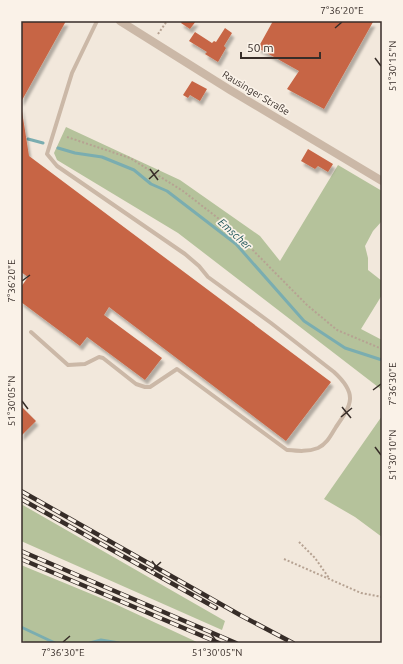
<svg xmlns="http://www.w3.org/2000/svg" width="403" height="664" viewBox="0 0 403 664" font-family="Ubuntu,sans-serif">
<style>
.green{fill:#b5c29b}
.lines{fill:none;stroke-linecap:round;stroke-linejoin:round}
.stream{stroke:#7aadb0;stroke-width:3}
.building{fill:#c76545;filter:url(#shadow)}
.path{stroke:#b6a292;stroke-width:2;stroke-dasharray:2 2;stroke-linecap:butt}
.service{stroke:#cbb8a7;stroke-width:4}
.minor{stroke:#cbb8a7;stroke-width:8}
.rail-casing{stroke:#372d28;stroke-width:4.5}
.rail{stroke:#faf2e8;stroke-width:3;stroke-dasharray:9;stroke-linecap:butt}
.ticks{fill:none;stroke:#372d28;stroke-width:1.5}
.labels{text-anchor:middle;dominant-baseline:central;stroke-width:3.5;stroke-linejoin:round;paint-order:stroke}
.street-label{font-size:10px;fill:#372d28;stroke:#faf2e8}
.water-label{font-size:11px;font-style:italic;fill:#1d5559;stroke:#faf2e8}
.neatline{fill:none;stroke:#372d28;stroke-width:1.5}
.ticks-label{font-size:10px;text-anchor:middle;fill:#372d28}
</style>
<defs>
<filter id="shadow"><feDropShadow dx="2.5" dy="4.5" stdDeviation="1" flood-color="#0004"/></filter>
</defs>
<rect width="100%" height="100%" fill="#f2e8dc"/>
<!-- green -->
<path class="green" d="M66 127 180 180 260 236 280 261 338 165 382 191V221L373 231 365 246 368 258V270L382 281V295L361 329 382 340V390L178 233 57 160 54 153Z
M382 416V537L355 517 324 499Z
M21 504 225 621 222 630 21 541Z
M21 565 113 603 199 643H28L21 640Z"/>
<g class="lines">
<!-- stream -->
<path class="stream" d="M28 139 43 143
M58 148 75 153 102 157 134 170 151 184 167 191 236 244 304 321 345 348 382 360
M21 627 55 643
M90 643 101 640 119 643"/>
</g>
<!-- building -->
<path class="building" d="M21 21H66L21 102Z
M182 21H196L190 29 181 23Z
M273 21 373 22 324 109 287 89 299 71 258 48Z
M225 28 232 33 224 46 226 48 218 62 205 54 207 52 189 41 195 32 212 43 214 41 216 42Z
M192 81 207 89 200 101 190 95 188 98 183 95Z
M21 105 29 156 331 382 286 441 109 307 104 315 162 358 145 380 87 337 80 346 21 302V287L28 277 21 272Z
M308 149 333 164 328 172 318 166 315 169 301 161Z
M21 406 36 421 21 436Z"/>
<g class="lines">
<!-- path -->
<path class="path" d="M158 34 167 21
M67 137 130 158 183 191 232 229 307 305 337 330 382 349
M299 542 315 558 329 578
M284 559 361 593 382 597"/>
<!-- service -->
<path class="service" d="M31 332 68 365 85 364 99 357 103 358 136 384 145 387H150L177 369 287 450C298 451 308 452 318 448 327 444 331 435 336 427 352 404 358 394 334 372L271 323 208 277 199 266 185 254 57 166 47 154 72 73 97 21"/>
<!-- minor -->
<path class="minor" d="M120 21 230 90 382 181"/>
<defs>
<path id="rail" d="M21 491 240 615 293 643
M21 499 216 608
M21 551 236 643
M21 559 219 643"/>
</defs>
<!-- rail casing -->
<use href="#rail" class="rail-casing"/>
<!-- rail -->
<use href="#rail" class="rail"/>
</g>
<!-- ticks -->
<path class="ticks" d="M335 28 342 22M375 58 381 66M150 169 158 180M149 179 159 170M22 281 30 275M373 390 381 384M22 401 28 409M342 407 351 418M341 417 352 408M375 447 381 455M152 561 160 572M151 571 161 562M211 634 217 642M63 642 70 636"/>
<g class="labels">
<!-- street labels -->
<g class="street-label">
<text transform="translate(256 93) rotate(31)">Rausinger Straße</text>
</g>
<!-- water labels -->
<g class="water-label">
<text transform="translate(235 234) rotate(42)">Emscher</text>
</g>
</g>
<!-- border -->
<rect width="403" height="664" fill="none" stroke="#faf2e8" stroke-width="44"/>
<!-- scale -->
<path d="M241 52v6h79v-6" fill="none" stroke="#372d28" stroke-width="2"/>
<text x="247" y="52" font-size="12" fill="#372d28" stroke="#faf2e8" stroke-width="3" paint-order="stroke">50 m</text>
<rect x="22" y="22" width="359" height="620" class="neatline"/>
<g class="ticks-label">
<text x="342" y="14">7°36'20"E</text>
<text transform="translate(392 66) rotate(-90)" y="4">51°30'15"N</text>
<text transform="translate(11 281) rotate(-90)" y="4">7°36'20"E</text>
<text transform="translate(392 384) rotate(-90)" y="4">7°36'30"E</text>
<text transform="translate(11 401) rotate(-90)" y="4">51°30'05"N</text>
<text transform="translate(392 455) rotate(-90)" y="4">51°30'10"N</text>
<text x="63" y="656">7°36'30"E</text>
<text x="217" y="656">51°30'05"N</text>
</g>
</svg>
